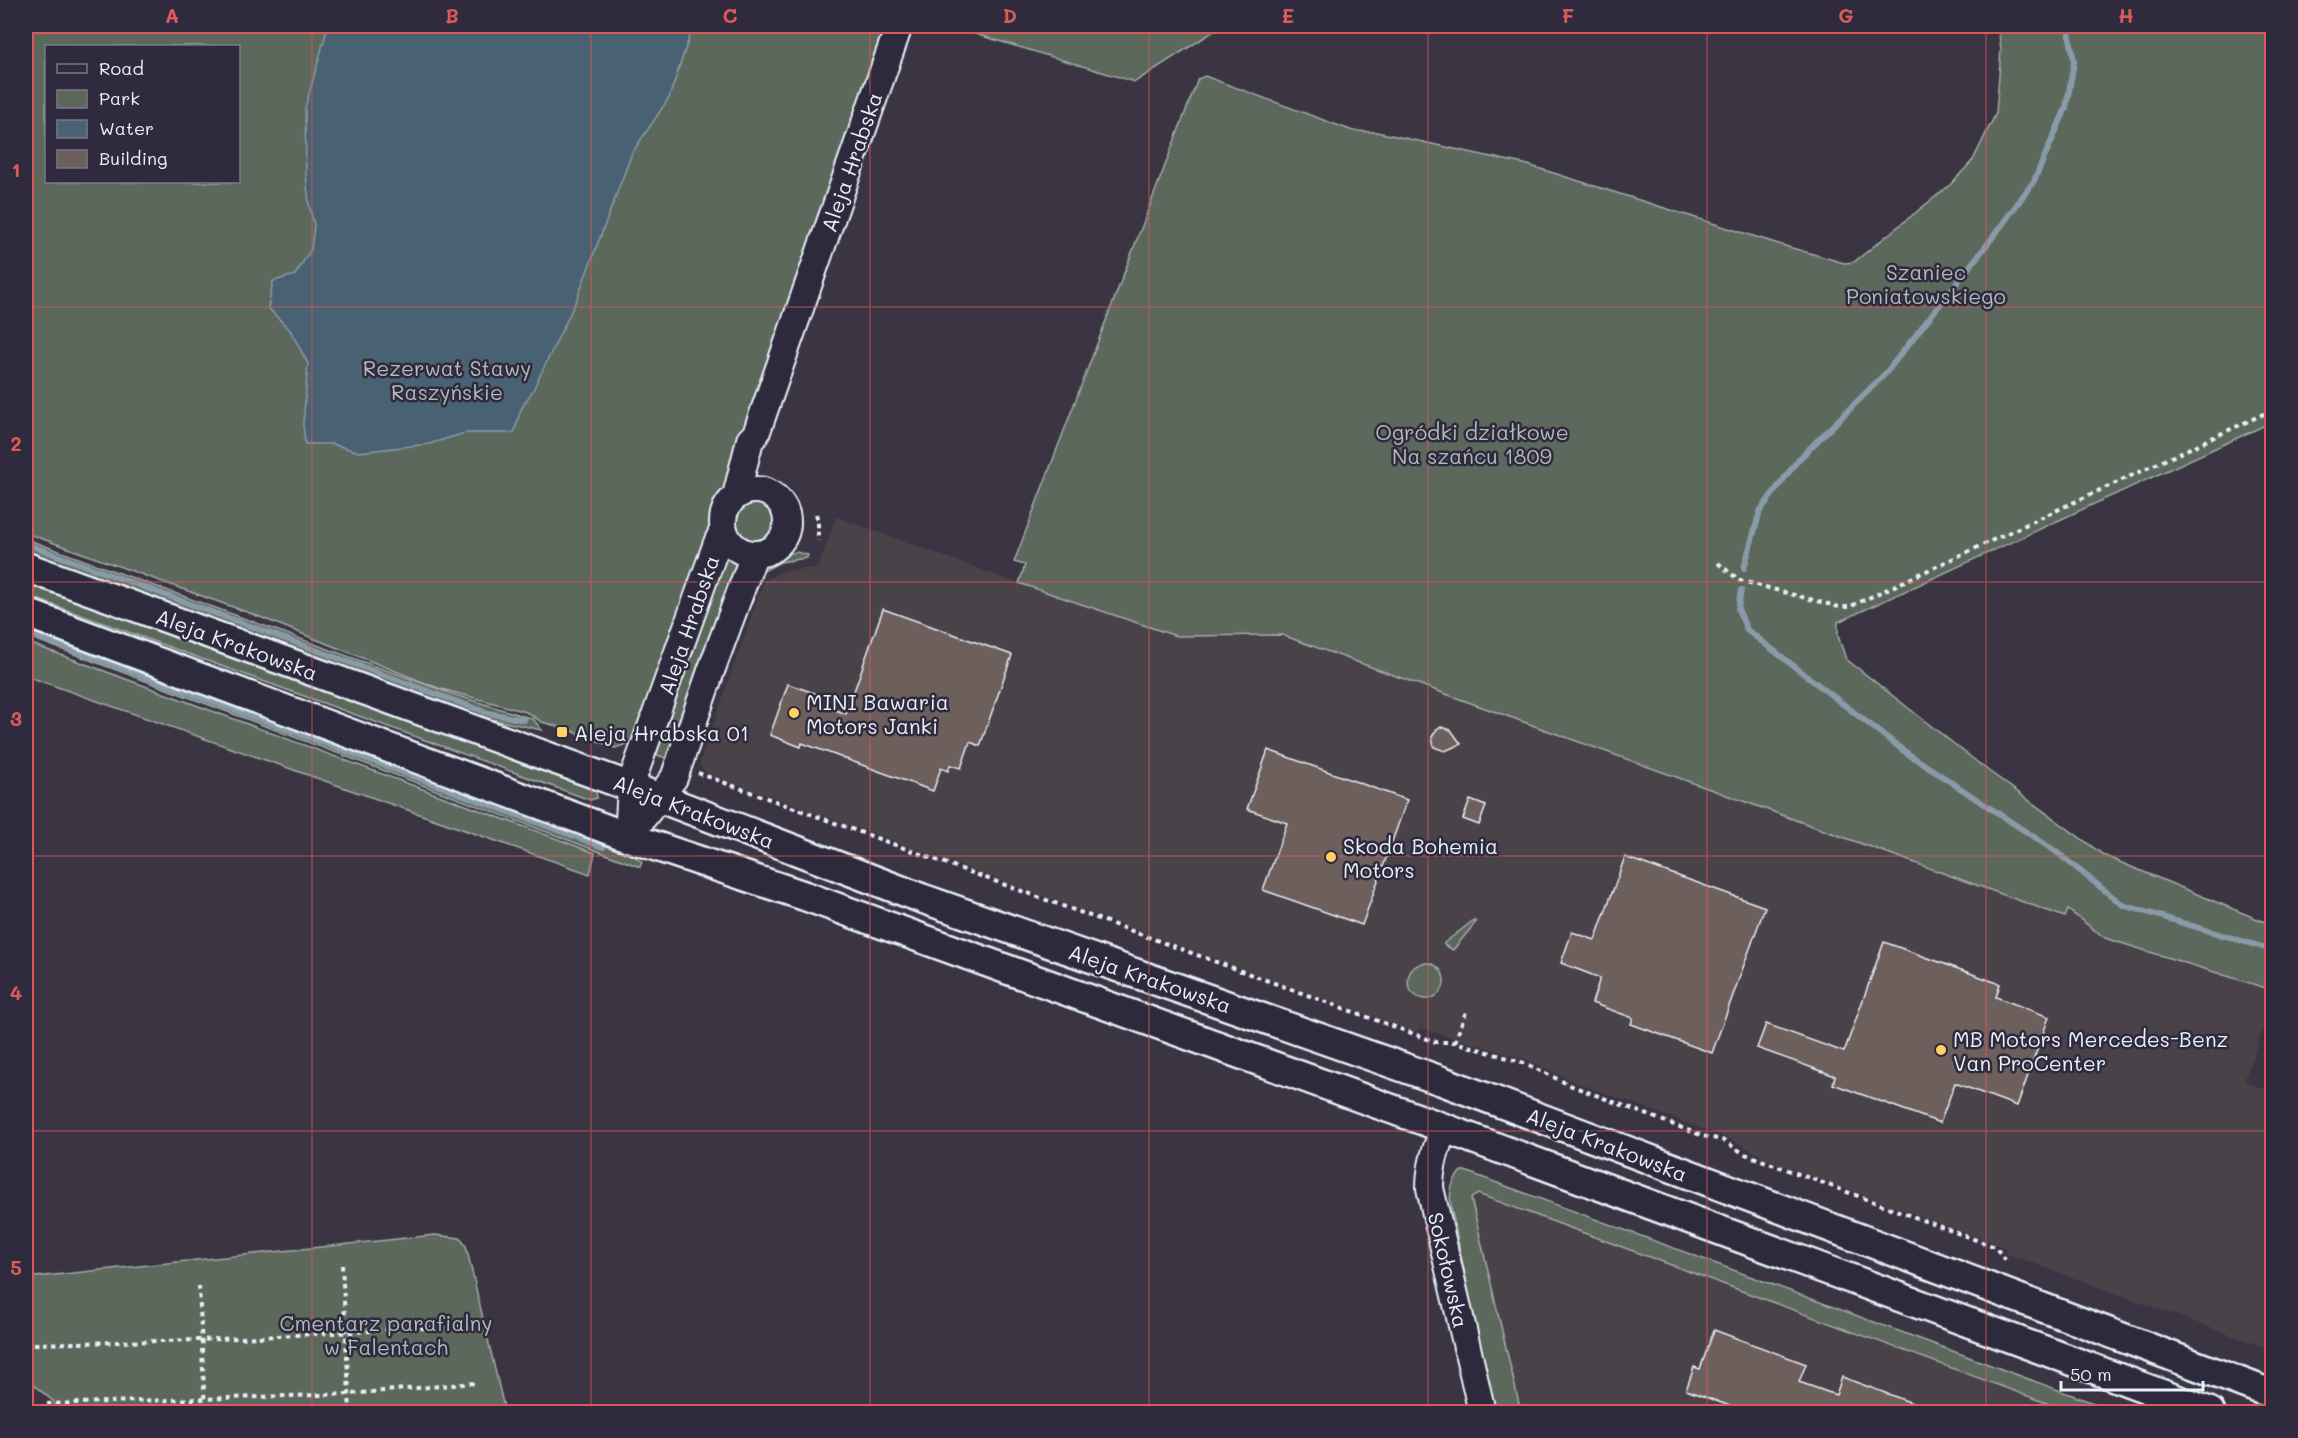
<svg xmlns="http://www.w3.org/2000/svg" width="2298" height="1438" viewBox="0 0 2298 1438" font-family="Mali,sans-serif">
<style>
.built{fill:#4a424a}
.green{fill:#5c675c;stroke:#a2acaa;stroke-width:1.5;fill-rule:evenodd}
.water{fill:#4a6273;stroke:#899ba8;stroke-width:1.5}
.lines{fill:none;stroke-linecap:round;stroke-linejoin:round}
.stream{stroke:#899ba8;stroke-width:6}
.building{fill:#6d5f5b;stroke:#e8f1f8;stroke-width:1.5}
.tertiary-casing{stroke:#e8f1f8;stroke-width:30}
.secondary-casing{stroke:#e8f1f8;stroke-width:33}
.path{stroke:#e8f1f8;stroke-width:4;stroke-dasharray:4.5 4.5;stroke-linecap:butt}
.tertiary{stroke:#2f2a3d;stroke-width:26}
.secondary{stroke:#2f2a3d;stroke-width:28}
.grid{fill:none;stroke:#da5a5c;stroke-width:1.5;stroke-opacity:0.55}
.poi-dot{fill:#ffd166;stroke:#2f2a3d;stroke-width:2}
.labels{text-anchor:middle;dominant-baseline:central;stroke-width:5;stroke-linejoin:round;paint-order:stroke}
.street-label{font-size:21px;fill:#e8f1f8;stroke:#2f2a3d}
.park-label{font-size:21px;fill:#b0baba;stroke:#2f2a3d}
.poi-label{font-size:21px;fill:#e8f1f8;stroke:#2f2a3d;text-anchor:start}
.neatline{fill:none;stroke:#da5a5c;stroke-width:2}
.grid-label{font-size:20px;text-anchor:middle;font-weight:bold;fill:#da5a5c}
</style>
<rect width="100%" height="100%" fill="#3b3543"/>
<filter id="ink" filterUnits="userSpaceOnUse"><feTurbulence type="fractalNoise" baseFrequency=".0167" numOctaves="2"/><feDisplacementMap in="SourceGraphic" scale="12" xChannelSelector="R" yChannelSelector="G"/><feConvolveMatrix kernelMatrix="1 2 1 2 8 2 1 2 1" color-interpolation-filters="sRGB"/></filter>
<g filter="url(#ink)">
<!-- built -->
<path class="built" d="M836 517 1018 583 1176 636 1281 635 2064 917 2068 909 2105 938 2272 990V1003L2244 1081 2272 1092V1350L2005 1253 2006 1248 1771 1161 1730 1139 1575 1082 1528 1060 1421 1028 1415 1032 707 773 699 765 764 581 783 571 818 568Z
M1478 1194 1490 1197 2071 1412H1521L1471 1198Z"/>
<!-- green -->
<path class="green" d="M26 26H888L675 634 633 742 615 748 567 729 542 722 526 712 438 688 255 615 26 533ZM46 46H238V182H46Z
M949 26H1222L1135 82Z
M1998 26H2272V422L1838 622V636L1846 659 1986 769 2105 856 2272 925V990L2105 938 2068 910 2065 917 1282 635 1176 636 1019 583 1025 565 1014 562 1198 79 1205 76 1353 131 1377 132 1528 165 1785 246 1844 263 1854 262 1950 185 1973 160 1996 113 2001 50Z
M734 523a21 21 0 1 1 42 0a21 21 0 1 1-42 0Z
M26 539 449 693 533 719 542 730 477 716 26 551Z
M726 547 744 560 671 760 652 753Z
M796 552 808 555 807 558 780 562 758 574C762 565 765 562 774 558L777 561 779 556Z
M26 582 588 788 596 791 597 798 590 800 26 595Z
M26 626 228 701 368 757 626 851 642 862 640 867 26 636Z
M26 642 595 853 590 874 26 676Z
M1474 920 1476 922 1453 950 1444 945V943Z
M1408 981a18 18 0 1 1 36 0a18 18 0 1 1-36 0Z
M1461 1171H1465L2118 1412H2071L1478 1194 1471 1198 1521 1412H1494L1451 1207C1449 1193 1451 1182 1461 1171Z
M435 1235 460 1238 466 1246 505 1412H57L53 1401 30 1382 26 1371V1278Z"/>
<!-- water -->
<path class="water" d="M328 26H693L669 98 632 153 576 301 533 390 521 409 514 433H465L429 444 359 452 332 444H305L303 424 308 364 290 330 268 308 273 281 295 275 311 249 314 225 309 204 306 175 305 108Z"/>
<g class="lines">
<!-- stream -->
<path class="stream" d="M26 544 488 713 524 720
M1744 568 1760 511 1798 460 1885 374 1993 237 2034 181 2066 108 2074 62 2068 26
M1741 590 1738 609 1747 630 1904 751 2055 851 2123 905 2272 950
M26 632 603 847"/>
</g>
<!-- building -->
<path class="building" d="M883 609 1012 655 980 746 970 742 961 768 950 765 948 771 941 768 933 791 802 743 801 747 770 735 788 684 820 695 817 703 846 714Z
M1441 727 1451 730 1461 744 1445 751 1434 747 1432 737 1437 729Z
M1268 750 1407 800 1362 925 1263 890 1287 823 1247 809Z
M1470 800 1486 806 1479 825 1463 819Z
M1625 857 1765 907 1712 1053 1631 1024 1633 1018 1592 1003 1600 978 1561 963 1572 932 1595 940Z
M1884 942 2000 984 1996 997 2049 1017 2017 1106 1955 1083 1940 1123 1833 1084 1835 1076 1757 1048 1766 1024 1844 1052Z
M1714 1330 1806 1364 1799 1382 1836 1395 1842 1377 1934 1411V1413H1728L1730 1406 1686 1390 1694 1367 1700 1369Z"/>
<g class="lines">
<defs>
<path id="tertiary" d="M723 522a32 32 0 1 1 64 0a32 32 0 1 1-64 0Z
M736 496 750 440 756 434 899 26
M628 837 631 787 634 775 717 543 723 530
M628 837 674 778 711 671 754 555
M1444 1128C1436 1148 1430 1166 1430 1188L1482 1412"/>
<path id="secondary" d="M26 567 631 787 921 898 1442 1081 2272 1394
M26 613 628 837 805 896 1444 1128 2210 1412"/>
</defs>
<!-- tertiary casing -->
<use href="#tertiary" class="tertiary-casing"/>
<!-- secondary casing -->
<use href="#secondary" class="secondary-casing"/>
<!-- path -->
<path class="path" d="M816 514 818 521V541
M1718 563 1739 580 1839 607H1849L2272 410
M698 773 1436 1042H1455L1524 1063 1572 1086 1703 1136 1722 1140 1745 1154 1995 1247 2006 1260
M1455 1042 1467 1009
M342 1265 350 1412
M199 1286 205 1412
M34 1344 201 1340 465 1326
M47 1404 349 1394 475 1383"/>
<!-- tertiary -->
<use href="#tertiary" class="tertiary"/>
<!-- secondary -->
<use href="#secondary" class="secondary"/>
</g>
</g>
<!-- grid -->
<path class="grid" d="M312 26V1412M591 26V1412M870 26V1412M1149 26V1412M1428 26V1412M1707 26V1412M1986 26V1412M26 307H2272M26 582H2272M26 856H2272M26 1131H2272"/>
<!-- markers -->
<g class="poi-dot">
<circle cx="794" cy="713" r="6"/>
<rect x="556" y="726" width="12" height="12" rx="3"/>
<circle cx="1331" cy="857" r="6"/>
<circle cx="1941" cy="1050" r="6"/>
</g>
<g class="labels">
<!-- street labels -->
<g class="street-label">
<text transform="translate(851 162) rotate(-71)">Aleja Hrabska</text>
<text transform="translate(688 625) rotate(-71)">Aleja Hrabska</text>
<text transform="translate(237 644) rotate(20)">Aleja Krakowska</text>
<text transform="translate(694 811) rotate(21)">Aleja Krakowska</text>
<text transform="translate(1150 978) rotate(19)">Aleja Krakowska</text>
<text transform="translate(1607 1144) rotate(21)">Aleja Krakowska</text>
<text transform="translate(1449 1270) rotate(77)">Sokołowska</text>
</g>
<!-- park labels -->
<g class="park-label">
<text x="1926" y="271">Szaniec<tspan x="1926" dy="24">Poniatowskiego</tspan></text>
<text x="447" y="367">Rezerwat Stawy<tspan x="447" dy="24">Raszyńskie</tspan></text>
<text x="1472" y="431">Ogródki działkowe<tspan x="1472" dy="24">Na szańcu 1809</tspan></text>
<text x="386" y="1322">Cmentarz parafialny<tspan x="386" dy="24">w Falentach</tspan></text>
</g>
<!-- poi labels -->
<g class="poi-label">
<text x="806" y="701">MINI Bawaria<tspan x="806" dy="24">Motors Janki</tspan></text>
<text x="574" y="732">Aleja Hrabska 01</text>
<text x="1343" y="845">Skoda Bohemia<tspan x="1343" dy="24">Motors</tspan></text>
<text x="1953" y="1038">MB Motors Mercedes-Benz<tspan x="1953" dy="24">Van ProCenter</tspan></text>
</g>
</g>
<!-- margin -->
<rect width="2298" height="1438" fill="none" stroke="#2f2a3d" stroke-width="66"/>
<!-- legend -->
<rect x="45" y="45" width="195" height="138" fill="#2f2a3d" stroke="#797a88" stroke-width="1.5"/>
<rect x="57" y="64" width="30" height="9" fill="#2f2a3d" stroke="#797a88" stroke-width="1.5"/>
<text x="99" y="75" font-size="18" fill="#e8f1f8">Road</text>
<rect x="57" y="90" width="30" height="18" fill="#5c675c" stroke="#797a88" stroke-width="1.5"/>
<text x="99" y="105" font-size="18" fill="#e8f1f8">Park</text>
<rect x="57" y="120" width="30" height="18" fill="#4a6273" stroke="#797a88" stroke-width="1.5"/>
<text x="99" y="135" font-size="18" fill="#e8f1f8">Water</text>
<rect x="57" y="150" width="30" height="18" fill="#6d5f5b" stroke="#797a88" stroke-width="1.5"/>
<text x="99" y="165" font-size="18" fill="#e8f1f8">Building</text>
<!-- scale -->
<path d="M2061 1381v9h142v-9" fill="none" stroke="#e8f1f8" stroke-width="3"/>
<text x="2070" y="1381" font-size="18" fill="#e8f1f8" stroke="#2f2a3d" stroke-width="4.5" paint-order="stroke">50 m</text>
<rect x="33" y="33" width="2232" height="1372" class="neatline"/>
<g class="grid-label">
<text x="172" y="23">A</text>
<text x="452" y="23">B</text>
<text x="730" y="23">C</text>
<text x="1010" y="23">D</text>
<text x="1288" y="23">E</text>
<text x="1568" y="23">F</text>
<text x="1846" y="23">G</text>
<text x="2126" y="23">H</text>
<text x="16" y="177">1</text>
<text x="16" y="451">2</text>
<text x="16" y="726">3</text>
<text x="16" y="1000">4</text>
<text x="16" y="1275">5</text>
</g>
</svg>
